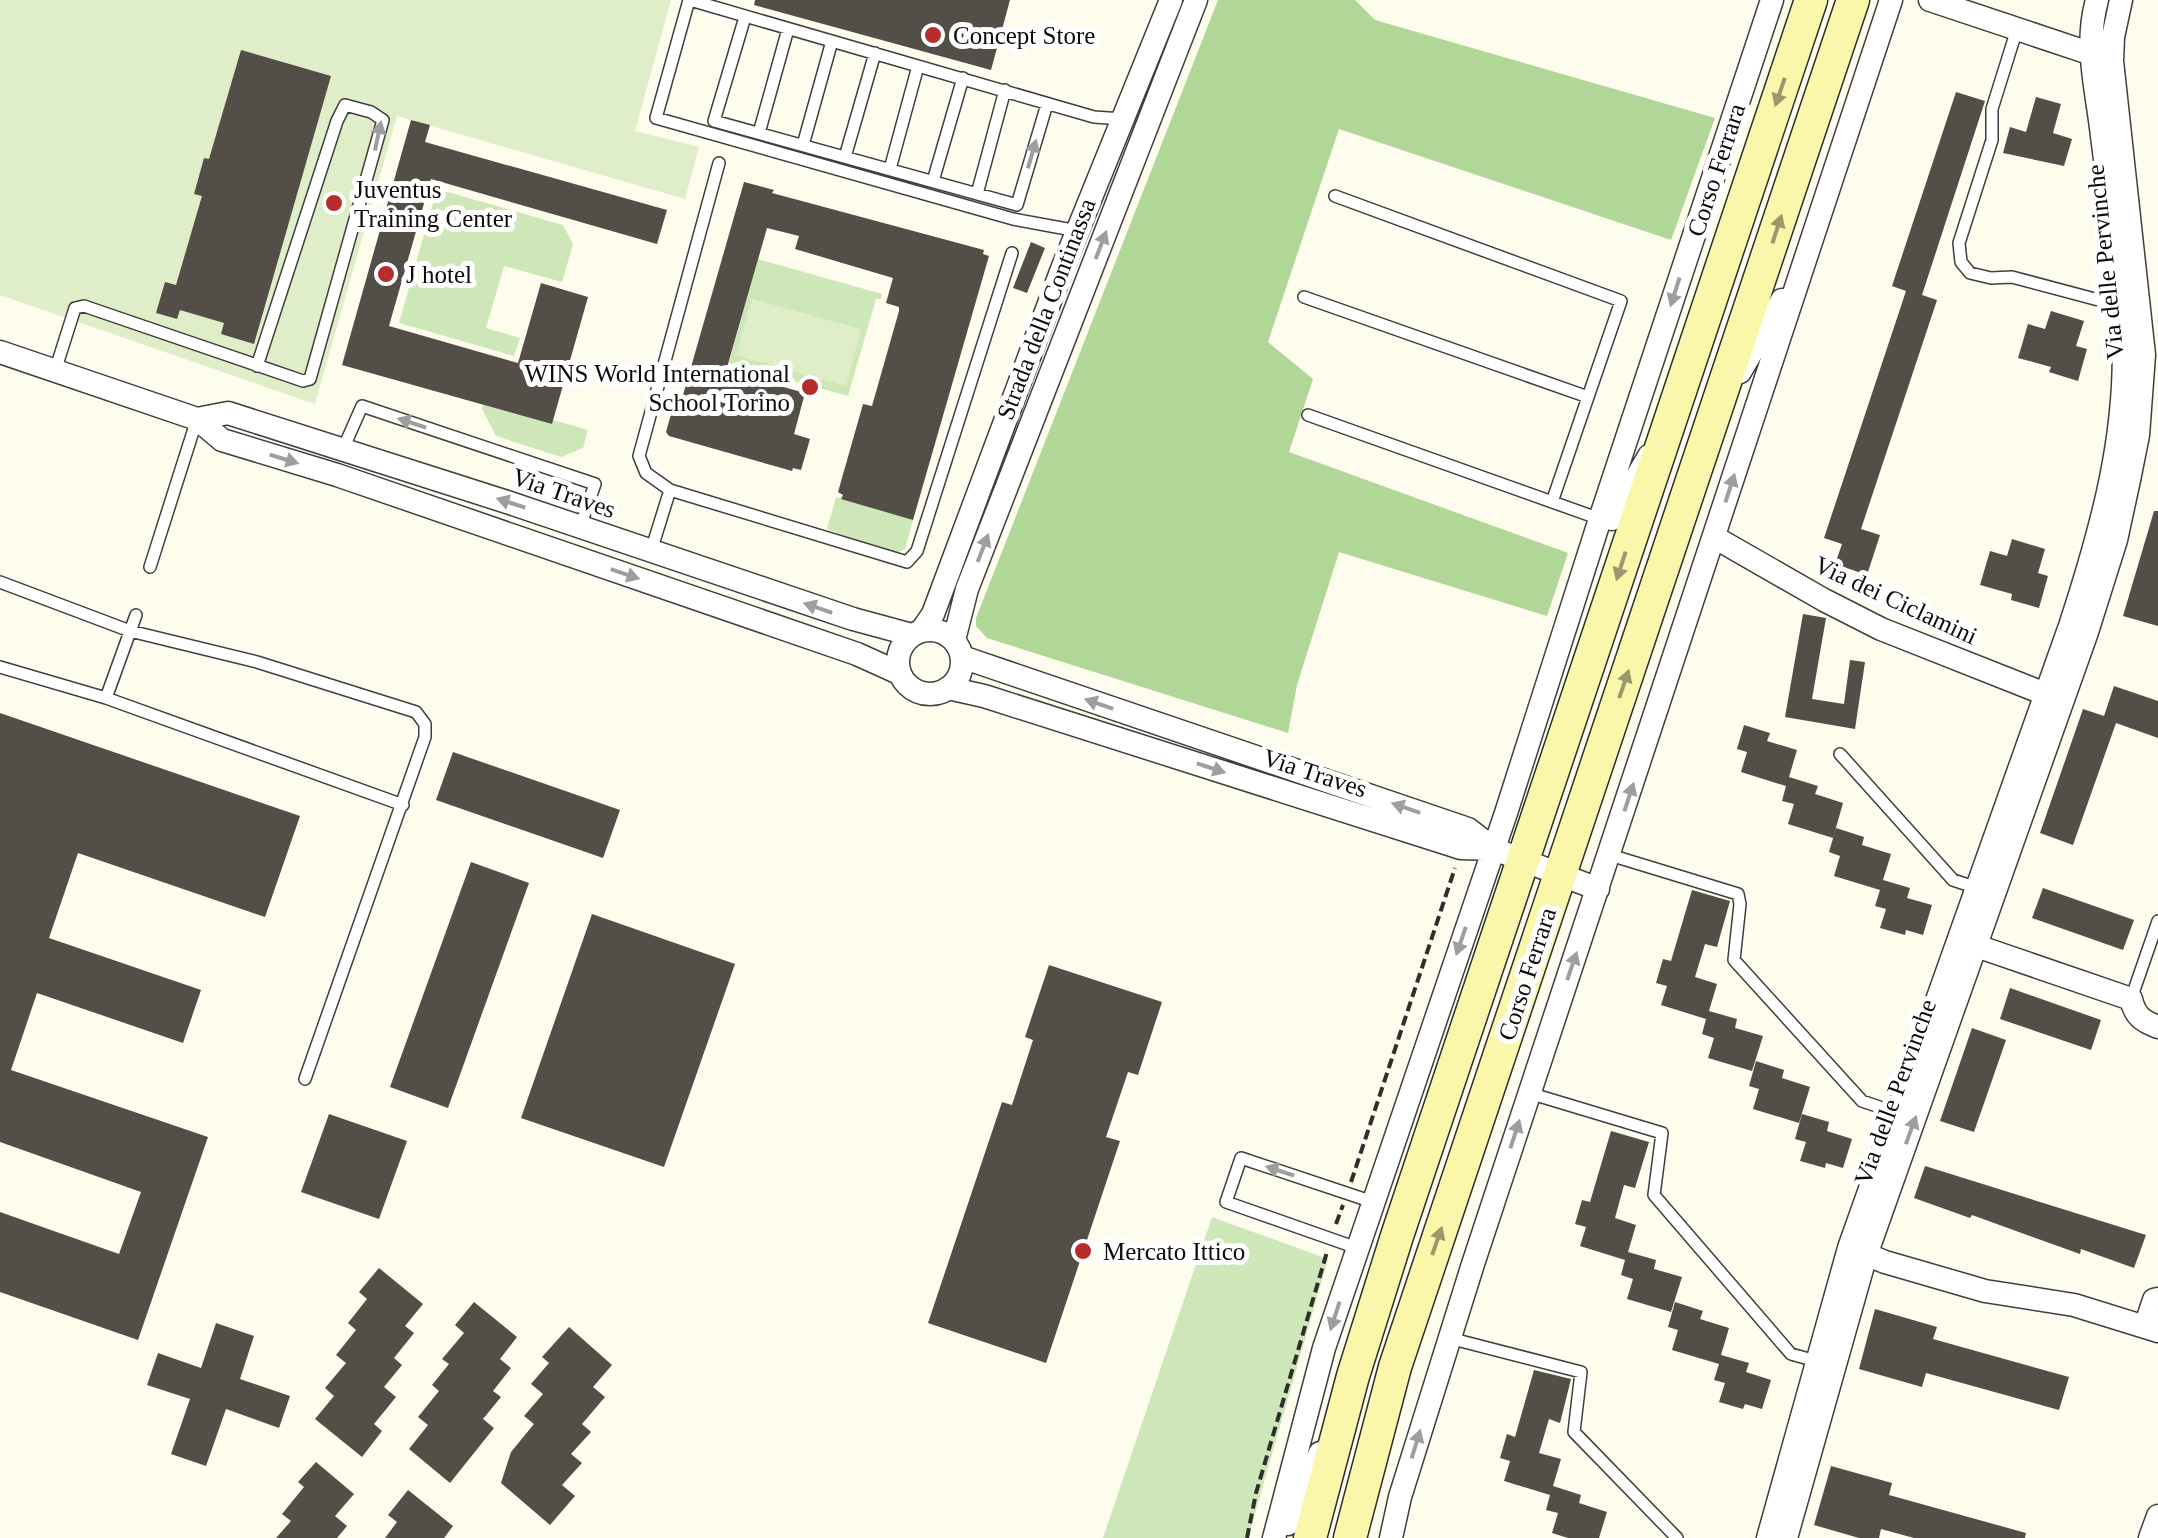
<svg xmlns="http://www.w3.org/2000/svg" width="2158" height="1538" viewBox="0 0 2158 1538" font-family="Georgia,serif">
<style>
.green{fill:#cde7b8}
.forest{fill:#b0d798}
.pitch{fill:#dfeec9}
.building{fill:#544e49}
.lines{fill:none;stroke-linecap:round;stroke-linejoin:round}
.lane-casing{stroke:#3f3f3f;stroke-width:14}
.street-casing{stroke:#3f3f3f;stroke-width:25}
.secondary-casing{stroke:#2e2e2e;stroke-width:35}
.path{stroke:#2e2e2e;stroke-width:4;stroke-dasharray:10 5;stroke-linecap:butt}
.lane{stroke:#fff;stroke-width:11}
.street{stroke:#fff;stroke-width:22}
.secondary{stroke:#fbf7aa;stroke-width:32}
.oneway{fill:#9b996b}
.oneway2{fill:#9e9e9e}
.poi-dot{fill:#b62d2b;stroke:#fff;stroke-width:4}
.labels{text-anchor:middle;dominant-baseline:central;stroke-width:10;stroke-linejoin:round;paint-order:stroke}
.poi-label{font-size:25px;fill:#0c0c0c;stroke:#fff;text-anchor:start}
.street-label{font-size:25px;fill:#0c0c0c;stroke:#fff}
</style>
<rect width="100%" height="100%" fill="#fefcec"/>
<!-- green -->
<path class="green" d="M437 189 563 225 573 244 562 282 504 266 486 328 520 338 514 356 399 323Z
M758 259 882 294 881 299H876L848 396 729 363Z
M483 405 551 424 553 420 588 430 583 448 561 457 496 436 482 409Z
M836 497 913 520 905 549 893 555 827 529Z
M1212 1217 1328 1259 1248 1538H1103Z"/>
<!-- forest -->
<path class="forest" d="M1218 0H1355L1375 20 1715 118 1671 240 1339 129 1268 342 1313 379 1289 452 1568 553 1547 616 1339 552 1297 685 1288 733 987 638 976 626V618Z"/>
<!-- pitch -->
<path class="pitch" d="M0 0H671L635 131 699 147 685 199 397 116 315 404 0 295Z
M752 299 861 329 846 386 736 355Z"/>
<!-- building -->
<path class="building" d="M755 0H1010L991 70 754 5Z
M241 50 331 76 254 344 221 334 224 323 180 310 177 319 156 313 165 282 176 285 202 196 194 194 204 158 209 159Z
M1956 92 1985 101 1922 295 1937 300 1861 529 1880 535 1867 575 1835 564 1842 544 1824 538 1906 291 1892 286Z
M2036 97 2061 104 2053 133 2072 139 2064 166 2003 153 2010 127 2026 132Z
M411 120 430 125 425 142 667 210 657 244 431 179 389 326 518 363 541 283 588 297 552 424 342 365Z
M744 182 774 190 772 193 984 250 983 254 989 256 913 520 841 499 843 495 838 492 863 404 872 406 899 311V307L886 303 893 278 795 249 799 236 767 228 726 371 805 393 794 434 810 439 801 470 793 468 792 471 669 436 666 432 675 400 681 402Z
M1031 242 1045 248 1027 293 1013 288Z
M2051 311 2084 321 2076 346 2087 349 2078 381 2049 372 2051 367 2018 358 2028 324 2045 329Z
M2154 511H2158V626L2123 616Z
M2012 539 2045 549 2038 573 2048 576 2039 608 2011 600 2012 594 1980 585 1990 551 2007 556Z
M1803 614 1826 618 1812 699 1844 704 1850 660 1865 662 1855 729 1785 717Z
M2114 686 2158 701V738L2116 723 2073 845 2040 833 2083 709 2104 716Z
M0 713 300 816 265 917 78 853 49 938 201 990 183 1043 37 993 11 1070 208 1137 138 1340 0 1292V1212L119 1254 141 1192 0 1142Z
M1744 725 1770 733 1767 741 1797 750 1789 777 1818 786 1815 794 1843 803 1833 838 1788 824 1794 804 1782 801 1786 786 1741 772 1747 752 1737 749Z
M453 752 620 810 603 858 436 800Z
M1836 828 1864 837 1862 845 1891 854 1883 880 1910 888 1907 898 1932 905 1923 935 1906 930 1905 935 1880 928 1886 909 1875 906 1880 890 1834 876 1840 856 1829 852Z
M471 862 529 883 448 1108 390 1087Z
M2043 888 2134 920 2123 950 2032 918Z
M1692 890 1730 901 1717 947 1705 944 1695 977 1717 984 1709 1011 1737 1019 1735 1028 1763 1036 1752 1071 1708 1058 1714 1038 1702 1034 1706 1019 1661 1005 1667 986 1656 983 1663 959 1671 961Z
M592 914 735 964 664 1167 521 1118Z
M1049 965 1162 1002 1138 1075 1128 1072 1106 1137 1120 1141 1046 1363 928 1323 1002 1102 1012 1105 1033 1040 1025 1037Z
M2010 988 2101 1020 2091 1050 2000 1019Z
M1972 1028 2006 1040 1974 1132 1940 1121Z
M1756 1061 1784 1070 1782 1078 1810 1087 1799 1123 1753 1109 1759 1089 1749 1086Z
M329 1114 407 1141 379 1219 301 1192Z
M1802 1114 1829 1122 1827 1131 1852 1139 1843 1168 1826 1163 1825 1168 1800 1161 1806 1142 1795 1139Z
M1611 1131 1649 1142 1635 1188 1624 1185 1615 1218 1636 1225 1628 1252 1656 1260 1654 1269 1682 1277 1671 1312 1627 1299 1633 1279 1621 1275 1625 1260 1580 1246 1586 1227 1575 1224 1582 1200 1590 1202Z
M1925 1166 2146 1235 2134 1268 2081 1249 2080 1254 1972 1215 1970 1218 1914 1198Z
M379 1268 423 1304 405 1326 414 1333 394 1358 402 1365 384 1387 396 1397 374 1424 382 1431 362 1457 315 1419 334 1396 325 1388 346 1363 336 1355 356 1330 348 1323 367 1299 359 1292Z
M474 1302 517 1337 500 1359 511 1368 493 1391 501 1397 483 1419 494 1428 450 1483 409 1449 428 1425 418 1417 439 1391 432 1385 449 1364 442 1359 464 1333 455 1325Z
M1675 1302 1703 1311 1700 1319 1729 1328 1721 1355 1749 1363 1746 1372 1771 1380 1762 1409 1745 1404 1743 1409 1719 1402 1725 1383 1714 1380 1719 1364 1672 1350 1678 1330 1668 1327Z
M1875 1309 1937 1327 1933 1339 2069 1377 2059 1410 1926 1373 1922 1387 1859 1369Z
M216 1323 254 1336 240 1379 290 1396 279 1428 226 1409 206 1466 171 1454 190 1399 147 1385 158 1353 201 1368Z
M569 1327 612 1365 593 1387 605 1397 582 1424 591 1432 571 1454 582 1463 562 1485 575 1496 550 1525 501 1483 511 1452 534 1424 524 1416 543 1394 531 1384 549 1363 542 1357Z
M1534 1370 1571 1379 1560 1423 1549 1419 1539 1453 1561 1459 1553 1486 1581 1495 1579 1503 1607 1512 1599 1538H1568L1552 1533 1558 1513 1546 1510 1550 1495 1504 1481 1510 1461 1500 1458 1507 1434 1515 1437Z
M316 1462 354 1494 335 1516 347 1526 337 1538H276L291 1521 282 1514 304 1487 298 1482Z
M1831 1466 1892 1483 1889 1495 2026 1533 2025 1538H1914L1881 1529 1879 1538H1859L1814 1525Z
M408 1490 453 1526 444 1538H385L397 1522 388 1515Z"/>
<g class="lines">
<defs>
<path id="lane" d="M689 0 656 118 1013 219 1078 231
M690 0 1094 117 1123 119
M745 17 714 121 1017 205 1047 104
M2017 29 1992 109V140L1959 243 1961 262 1970 273 1991 278 2012 277 2121 306
M759 133 788 29
M803 145 832 41
M845 157 875 53
M890 169 918 66
M933 181 963 78
M977 194 1005 90
M1335 196 1621 301 1588 397
M1304 297 1588 397 1552 502
M55 371 75 308 84 306 303 381 310 379 383 120 371 112 345 105 337 121 257 366
M1308 415 1600 519
M343 449 362 406 595 484 580 527
M670 490 907 562 917 551 1012 253
M651 551 670 490 646 473 639 456 719 163
M150 567 197 419
M0 582 130 631 257 662 416 712 425 724V737L305 1079
M0 667 106 698 136 615
M106 698 403 805
M1840 754 1953 880 1977 888
M1610 855 1738 894 1740 904 1734 960 1862 1101 1897 1113
M2131 999 2158 921
M1529 1093 1662 1133 1654 1195 1791 1354 1816 1361
M1357 1248 1226 1202 1241 1158 1373 1202
M1449 1338 1581 1372 1574 1432 1677 1538"/>
<path id="street" d="M1930 0 2104 58
M0 352 197 419 222 440 337 475 857 654 899 673
M1740 372 1782 300
M197 419 228 413 507 502 853 619 912 635
M1612 519 1649 456
M1714 537 1824 600 1881 629 2058 699
M898 662a32 32 0 1 1 64 0a32 32 0 1 1-64 0Z
M922 630 933 614 1062 269 1171 0
M954 640 967 589 1196 0
M962 657 1468 829 1494 849
M948 688 984 696 1461 848 1494 849 1598 889
M1962 941 2131 999C2135 1016 2142 1021 2158 1027
M1853 1249 1885 1262 1985 1291 2074 1305 2158 1331
M2145 1327 2154 1300 2158 1299
M1288 1524 1320 1453
M1274 1538 1324 1348 1506 813 1600 519 1772 0
M1391 1538 1400 1497 1473 1264 1891 0
M1768 1538 1849 1248 2070 626C2102 528 2129 432 2123 327 2119 263 2110 199 2102 136 2097 90 2084 46 2097 0
M1786 1538 1866 1255 2087 632 2116 540 2129 480 2138 435 2144 355 2112 61 2113 37 2121 0
M2150 1538 2158 1516"/>
<path id="secondary" d="M1310 1538 1353 1376 1397 1236 1811 0
M1350 1538 1395 1367 1853 0"/>
</defs>
<!-- lane casing -->
<use href="#lane" class="lane-casing"/>
<!-- street casing -->
<use href="#street" class="street-casing"/>
<!-- secondary casing -->
<use href="#secondary" class="secondary-casing"/>
<!-- path -->
<path class="path" d="M1351 1182 1455 868
M1336 1224 1343 1205
M1247 1538 1256 1493 1327 1252"/>
<!-- lane -->
<use href="#lane" class="lane"/>
<!-- street -->
<use href="#street" class="street"/>
<!-- secondary -->
<use href="#secondary" class="secondary"/>
</g>
<!-- one-way arrows -->
<defs><path id="oneway-solid" d="M-6-.8H1V-3.2L6.5 0L1 3.2V.8H-6Z" transform="scale(2.5)"/></defs>
<g class="oneway">
<use href="#oneway-solid" transform="translate(1780 92) rotate(109)"/>
<use href="#oneway-solid" transform="translate(1777 229) rotate(-72)"/>
<use href="#oneway-solid" transform="translate(1621 566) rotate(108)"/>
<use href="#oneway-solid" transform="translate(1624 684) rotate(-71)"/>
<use href="#oneway-solid" transform="translate(1437 1241) rotate(-71)"/>
</g>
<g class="oneway2">
<use href="#oneway-solid" transform="translate(378 136) rotate(-78)"/>
<use href="#oneway-solid" transform="translate(1032 154) rotate(-74)"/>
<use href="#oneway-solid" transform="translate(1101 245) rotate(-69)"/>
<use href="#oneway-solid" transform="translate(1675 292) rotate(108)"/>
<use href="#oneway-solid" transform="translate(412 423) rotate(-162)"/>
<use href="#oneway-solid" transform="translate(284 459) rotate(17)"/>
<use href="#oneway-solid" transform="translate(1730 488) rotate(-72)"/>
<use href="#oneway-solid" transform="translate(511 503) rotate(-162)"/>
<use href="#oneway-solid" transform="translate(983 548) rotate(-69)"/>
<use href="#oneway-solid" transform="translate(625 574) rotate(19)"/>
<use href="#oneway-solid" transform="translate(818 608) rotate(-161)"/>
<use href="#oneway-solid" transform="translate(1099 704) rotate(-161)"/>
<use href="#oneway-solid" transform="translate(1211 768) rotate(18)"/>
<use href="#oneway-solid" transform="translate(1629 797) rotate(-72)"/>
<use href="#oneway-solid" transform="translate(1406 808) rotate(-161)"/>
<use href="#oneway-solid" transform="translate(1461 941) rotate(109)"/>
<use href="#oneway-solid" transform="translate(1572 966) rotate(-71)"/>
<use href="#oneway-solid" transform="translate(1911 1130) rotate(-70)"/>
<use href="#oneway-solid" transform="translate(1515 1134) rotate(-72)"/>
<use href="#oneway-solid" transform="translate(1280 1171) rotate(-162)"/>
<use href="#oneway-solid" transform="translate(1335 1316) rotate(108)"/>
<use href="#oneway-solid" transform="translate(1416 1444) rotate(-73)"/>
</g>
<!-- markers -->
<g class="poi-dot">
<circle cx="933" cy="35" r="10"/>
<circle cx="334" cy="203" r="10"/>
<circle cx="386" cy="274" r="10"/>
<circle cx="810" cy="387" r="10"/>
<circle cx="1083" cy="1251" r="10"/>
</g>
<g class="labels">
<!-- poi labels -->
<g class="poi-label">
<text x="953" y="35">Concept Store</text>
<text x="354" y="189">Juventus<tspan x="354" dy="29">Training Center</tspan></text>
<text x="406" y="274">J hotel</text>
<text x="790" y="373" text-anchor="end">WINS World International<tspan x="790" dy="29">School Torino</tspan></text>
<text x="1103" y="1251">Mercato Ittico</text>
</g>
<!-- street labels -->
<g class="street-label">
<text transform="translate(1716 170) rotate(-72)">Corso Ferrara</text>
<text transform="translate(2105 262) rotate(-96)">Via delle Pervinche</text>
<text transform="translate(1046 309) rotate(-69)">Strada della Continassa</text>
<text transform="translate(564 493) rotate(19)">Via Traves</text>
<text transform="translate(1896 600) rotate(25)">Via dei Ciclamini</text>
<text transform="translate(1315 773) rotate(18)">Via Traves</text>
<text transform="translate(1527 974) rotate(-72)">Corso Ferrara</text>
<text transform="translate(1895 1092) rotate(-70)">Via delle Pervinche</text>
</g>
</g>
</svg>
